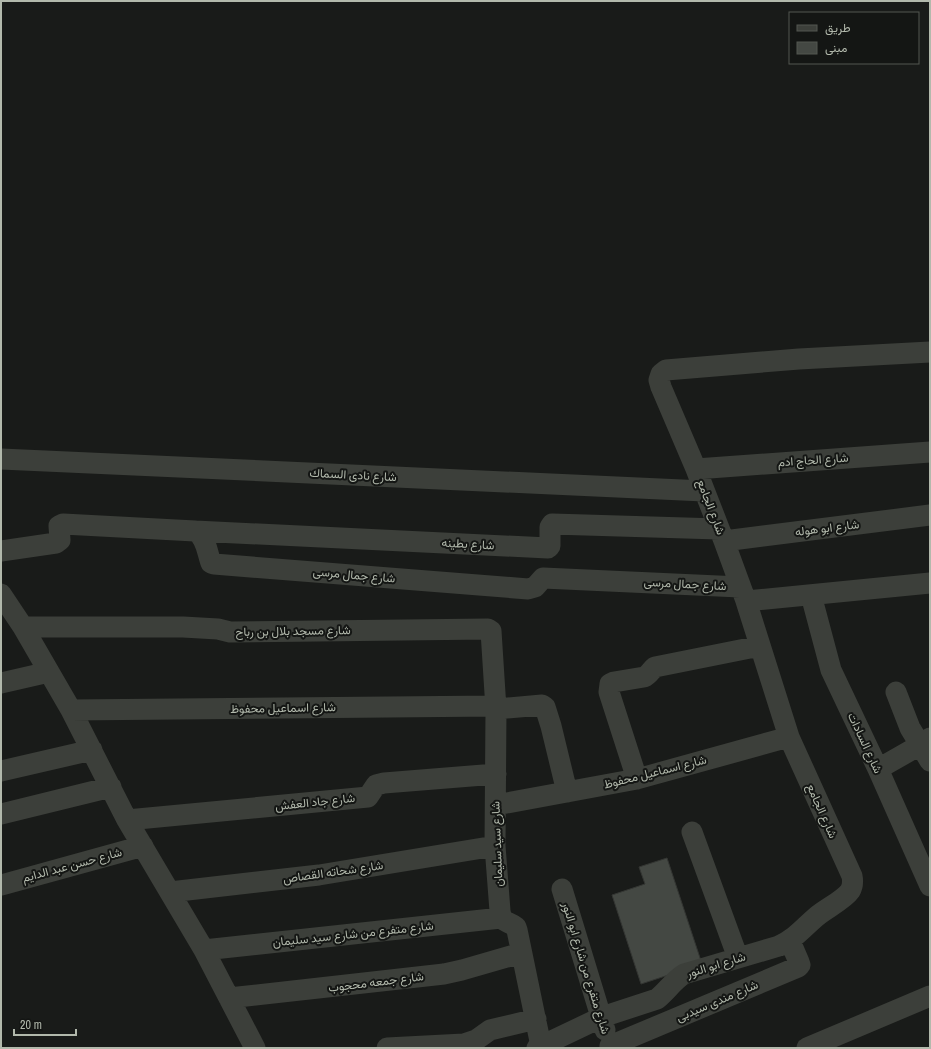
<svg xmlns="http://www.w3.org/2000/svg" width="931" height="1049" viewBox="0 0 931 1049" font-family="'Archivo Narrow',Vazirmatn,sans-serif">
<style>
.building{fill:#444843;stroke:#343633}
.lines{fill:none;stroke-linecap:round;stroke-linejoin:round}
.minor{stroke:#3c3f3a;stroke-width:21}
.labels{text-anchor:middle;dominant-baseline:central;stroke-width:4;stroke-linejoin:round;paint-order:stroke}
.street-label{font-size:12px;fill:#b2b9ac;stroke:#141614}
</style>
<rect width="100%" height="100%" fill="#191b19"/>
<!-- building -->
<path class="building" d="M667 858 702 964 641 984 612 895 645 884 639 867Z"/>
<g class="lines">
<!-- minor -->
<path class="minor" d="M1 459 704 491
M696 469 930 452
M195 531 548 548 550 546V527L552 524 719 529
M724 541 930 515
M1 551 56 543 60 540 59 526 63 524 195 531C206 536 207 552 211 563L214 564 528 589 535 587 543 578 740 587
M1 594 23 627 71 710 127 820 204 950 255 1048
M811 595 831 670 878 769 930 886
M746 601 930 583
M23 627H183L218 629 230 632 488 629 491 631 496 709 495 846 500 911C502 924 507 920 516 927L517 930 541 1046
M1 683 49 672
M896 692 910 728 930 761
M496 709 542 705 545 707 551 726 567 792
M71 710 496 706
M878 769 920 745 930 738
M1 771 92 750
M637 779 609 692 610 684 614 682 644 677C649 675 651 670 655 667L760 646
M496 805 637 779 789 737
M1 814 111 787
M127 820 368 797 376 785 384 783 496 774
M692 832 738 958
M1 885 143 846
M562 889 605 1030
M170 892 319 875 495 846
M204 950 501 918
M229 998 444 974 462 970 521 953
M610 1046 798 967 800 965 799 962 790 941
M387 1048 464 1044 476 1040 490 1030 536 1019
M537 1048 602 1017 657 999C667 991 673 981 684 974L779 946C797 937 802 929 816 917 825 909 844 900 850 891 853 886 853 881 852 876L789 737 746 601 724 541 696 469 661 387 659 380 661 374 666 370 799 359 930 352
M807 1048 930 996"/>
</g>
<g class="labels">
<!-- street labels -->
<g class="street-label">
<text transform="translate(813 460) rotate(-4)">شارع الحاج ادم</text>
<text transform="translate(353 475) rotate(3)">شارع نادى السماك</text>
<text transform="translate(711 507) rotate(69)">شارع الجامع</text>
<text transform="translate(827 528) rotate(-7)">شارع ابو هوله</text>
<text transform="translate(468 544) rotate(3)">شارع بطينه</text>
<text transform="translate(354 575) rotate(5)">شارع جمال مرسى</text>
<text transform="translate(685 584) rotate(3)">شارع جمال مرسى</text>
<text transform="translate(293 631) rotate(-1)">شارع مسجد بلال بن رباح</text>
<text transform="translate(283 708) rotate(-1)">شارع اسماعيل محفوظ</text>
<text transform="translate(865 743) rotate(65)">شارع السادات</text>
<text transform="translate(655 772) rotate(-14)">شارع اسماعيل محفوظ</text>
<text transform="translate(315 802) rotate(-6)">شارع جاد العفش</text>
<text transform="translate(822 811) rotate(66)">شارع الجامع</text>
<text transform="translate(497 844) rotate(-92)">شارع سيد سليمان</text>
<text transform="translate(72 865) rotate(-15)">شارع حسن عبد الدايم</text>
<text transform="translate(333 872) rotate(-8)">شارع شحاته القصاص</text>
<text transform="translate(353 934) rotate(-6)">شارع متفرع من شارع سيد سليمان</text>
<text transform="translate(716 965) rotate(-17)">شارع ابو النور</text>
<text transform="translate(586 968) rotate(73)">شارع متفرع من شارع ابو النور</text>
<text transform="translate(376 982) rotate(-7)">شارع جمعه محجوب</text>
<text transform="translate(717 1001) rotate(-23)">شارع مندى سيدبى</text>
</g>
</g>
<!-- border -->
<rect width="931" height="1049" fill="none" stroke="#b2b9ac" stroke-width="4"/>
<!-- legend -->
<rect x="789" y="12" width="130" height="52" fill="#141614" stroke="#535751"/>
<rect x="797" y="25" width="20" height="6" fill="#3c3f3a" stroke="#535751"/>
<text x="825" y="32" font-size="12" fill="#b2b9ac">طريق</text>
<rect x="797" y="42" width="20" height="12" fill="#444843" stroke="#535751"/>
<text x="825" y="52" font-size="12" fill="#b2b9ac">مبنى</text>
<!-- scale -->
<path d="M14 1029v6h62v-6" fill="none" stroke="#b2b9ac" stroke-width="2"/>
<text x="20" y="1029" font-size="12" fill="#b2b9ac" stroke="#141614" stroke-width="3" paint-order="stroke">20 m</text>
</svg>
